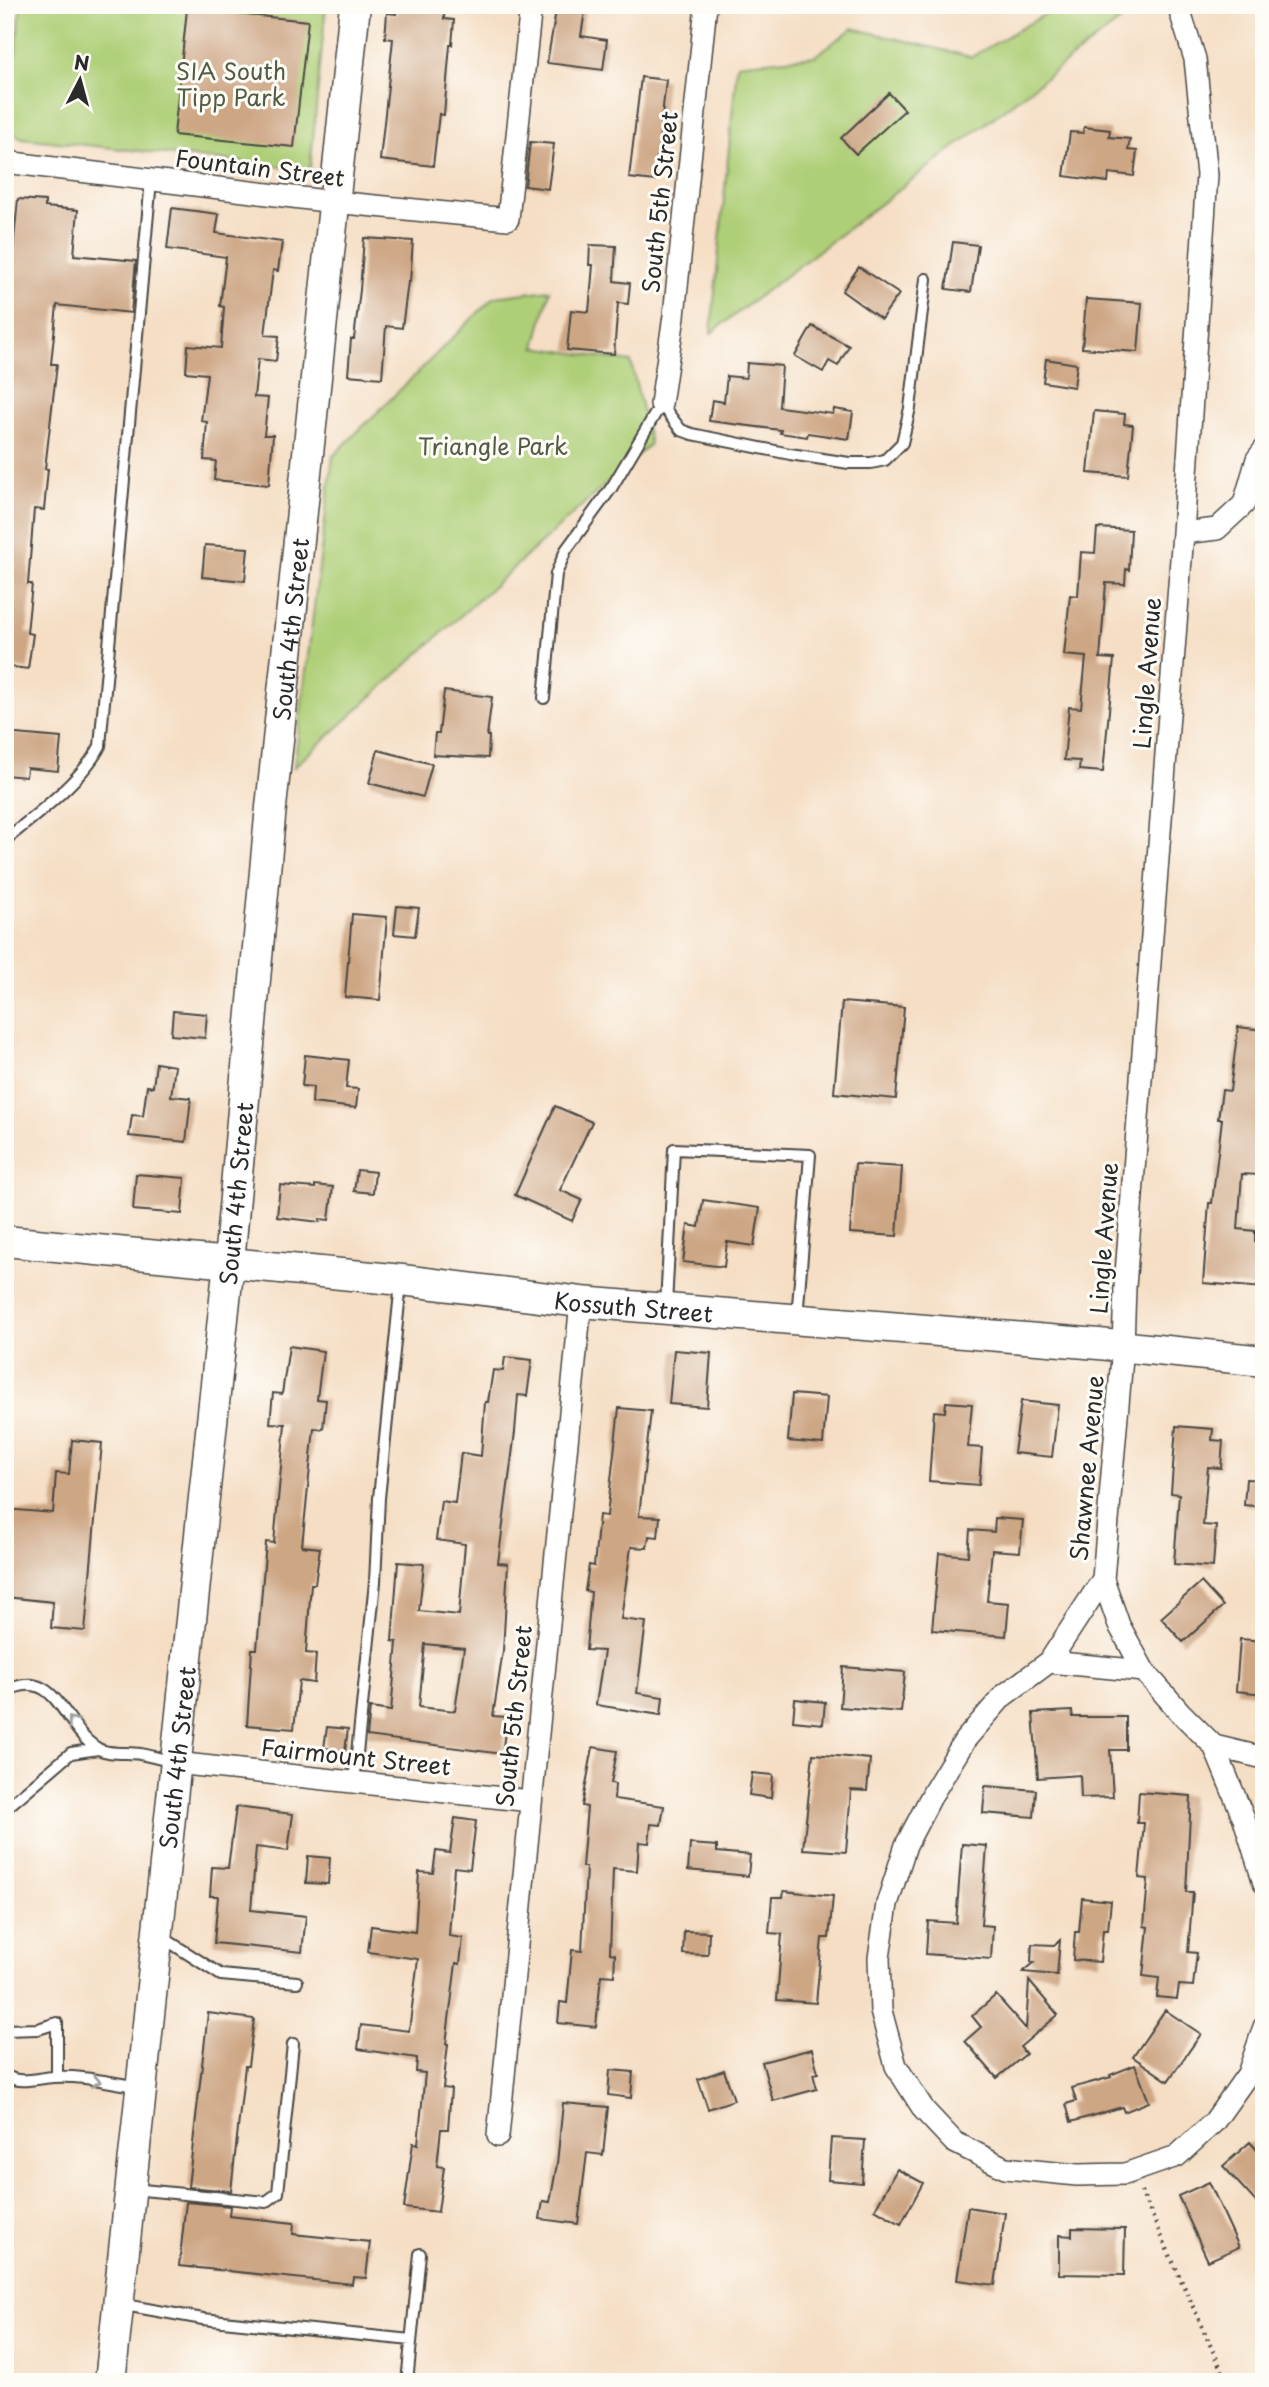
<svg xmlns="http://www.w3.org/2000/svg" width="1269" height="2387" viewBox="0 0 1269 2387" font-family="'Playpen Sans',sans-serif">
<style>
.green{fill:#aecf77;stroke:#6c7d51;stroke-width:2}
.building{fill:#cda684;fill-rule:evenodd}
.lines{fill:none;stroke-linecap:round;stroke-linejoin:round}
.lane-casing{stroke:#494642;stroke-width:14}
.street-casing{stroke:#494642;stroke-width:24}
.secondary-casing{stroke:#494642;stroke-width:33}
.path{stroke:#494642;stroke-width:4.5;stroke-dasharray:2 5;stroke-linecap:butt}
.lane{stroke:#fff;stroke-width:10}
.street{stroke:#fff;stroke-width:21}
.secondary{stroke:#fff;stroke-width:30}
.oneway{stroke:#a0a0a0}
.labels{text-anchor:middle;dominant-baseline:central;stroke-width:6;stroke-linejoin:round;paint-order:stroke}
.park-label{font-size:23px;fill:#525c42;stroke:#fdfcf7}
.street-label{font-size:23px;fill:#2b2b2b;stroke:#fdfcf7}
</style>
<rect width="100%" height="100%" fill="#fdfcf7"/>
<filter id="ink" filterUnits="userSpaceOnUse"><feTurbulence type="fractalNoise" baseFrequency=".0143" numOctaves="2"/><feDisplacementMap in="SourceGraphic" scale="14" xChannelSelector="R" yChannelSelector="G"/><feConvolveMatrix kernelMatrix="1 2 1 2 8 2 1 2 1" color-interpolation-filters="sRGB"/></filter>
<filter id="wash" filterUnits="userSpaceOnUse"><feTurbulence type="fractalNoise" baseFrequency=".00686" numOctaves="4" result="noise"/><feDisplacementMap in="SourceGraphic" scale="28" xChannelSelector="R" yChannelSelector="G"/><feGaussianBlur stdDeviation="1.57" result="paint"/><feColorMatrix in="noise" values="0 0 0 0 0 0 0 0 0 0 0 0 0 0 0 0 0 1.4 0 .05"/><feComposite in="paint" operator="in"/></filter>
<g filter="url(#wash)">
<rect width="100%" height="100%" fill="#f5dec4"/>
<!-- green -->
<path class="green" d="M21 5H326L310 170 22 138 14 133 8 125Z
M1061 5H1141L711 333 737 64 815 56 853 28 971 57Z
M550 290 535 347 631 362 650 444 294 767 333 456 494 297Z"/>
<g id="blocks">
<!-- building -->
<path class="building" d="M396 5H445L444 19 454 20 452 45H450L444 115 439 114 433 166 380 160 393 39 385 38 387 13 396 14Z
M557 5H586L581 36 607 40 603 70 547 63Z
M187 9 308 21 294 147 174 135Z
M641 77 666 80 655 181 629 178Z
M889 93 905 110 856 154 841 138Z
M1084 127 1110 130 1109 137 1130 139 1128 150 1137 151 1134 176 1109 173 1108 182 1064 176 1070 132 1083 133Z
M530 142 554 144 548 189 525 186Z
M18 199 45 201V207L78 210 74 255 136 261 131 313 57 305 51 364H57L45 469H48L44 510 34 509 28 584H32L27 633 33 634 28 669 5 666V330Z
M172 208 219 214 216 233 282 242 278 271 273 270 265 335 279 336 276 361 258 359 254 397 268 398 264 435H273L269 485 214 480 216 461 204 460 207 422 201 421 207 374 186 372 188 345 221 348 224 307 220 306 226 257 167 249Z
M364 238 413 241 410 282H408L402 328 386 326 382 378 348 375 351 339H354L360 290Z
M953 242 978 245 971 292 946 289Z
M590 245 616 246 614 281 630 283 628 304 618 303 614 354 567 350 571 310 589 312 593 265H589Z
M859 267 899 294 881 319 842 291Z
M1086 299 1142 303 1138 352 1082 348Z
M812 326 849 346 838 366 829 361 823 372 795 356Z
M1046 359 1077 364 1074 387 1043 382Z
M747 363 782 366 779 407 833 414 834 409 853 412 849 439 808 433 807 437 780 433 781 430 709 421 712 400 724 402 727 376 746 378Z
M1094 411 1125 414 1124 424 1133 425 1128 476 1088 473Z
M1097 528 1131 530 1129 570 1126 569 1125 584 1106 583 1100 658 1114 659 1103 772 1079 770 1080 761 1064 760 1069 707 1081 708 1086 657 1064 655 1070 595 1078 596 1081 552 1095 553Z
M205 545 248 548 245 581 202 577Z
M444 691 492 697 487 736H489L488 758 433 755 435 733H439Z
M5 733 61 738 58 771 27 768 26 777 5 775Z
M378 750 432 764 423 797 369 783Z
M397 906 419 908 415 936 394 934Z
M352 914 387 917 380 1000 345 997Z
M842 1002 904 1007 896 1099 834 1093Z
M173 1011 207 1014 205 1038 171 1035Z
M1238 1027 1264 1030V1158L1261 1157 1260 1175 1242 1174 1238 1229 1255 1231V1242L1264 1243V1288L1203 1283 1209 1203H1212L1222 1119H1218L1222 1090 1230 1091Z
M305 1055 349 1060 346 1088 358 1089 356 1108 312 1103 313 1087 302 1086Z
M156 1063 175 1066 171 1096 191 1098 186 1142 129 1136 132 1115 143 1116 147 1086 153 1087Z
M555 1106 592 1122 560 1190 582 1200 572 1221 515 1195Z
M855 1164 902 1167 897 1236 850 1233Z
M357 1170 375 1172 373 1193 354 1191Z
M136 1174 185 1178 182 1214 133 1210Z
M280 1185 315 1188V1185L333 1187 329 1220 320 1219V1222L277 1217Z
M703 1200 760 1208 754 1246 727 1242 724 1267 683 1262 688 1225 699 1227Z
M289 1346 323 1351 317 1399 326 1400 323 1429 314 1428 302 1546 320 1548 315 1584H311L306 1653 316 1654 314 1683 299 1681 294 1729 247 1725 252 1649H257L266 1542 274 1543 285 1424 270 1423 273 1393 282 1394Z
M674 1350 711 1353 707 1407 669 1404Z
M505 1357 532 1360 527 1396 518 1395 515 1432 498 1563 508 1564 503 1651 493 1716 507 1717 502 1754 367 1736 370 1708 391 1711 397 1642 392 1641 398 1562 424 1564 419 1611 459 1615 465 1544 436 1540 441 1501 455 1503 461 1453 481 1456 485 1402H488L493 1370 503 1371ZM425 1644 464 1648 455 1711 419 1707Z
M792 1394 827 1397 823 1444 788 1441Z
M1021 1401 1058 1405 1052 1457 1014 1453Z
M946 1402 972 1404 968 1447 982 1448 979 1485 929 1481 934 1411 945 1412Z
M619 1408 651 1411 639 1516 660 1517 658 1537 649 1536 647 1548 631 1547 621 1619 646 1622 637 1693 663 1697 661 1715 596 1705 604 1651 586 1650 591 1592 585 1591 589 1565 594 1566 599 1515 607 1516Z
M1176 1426 1213 1429 1212 1440 1223 1441 1221 1468 1208 1467 1203 1525 1216 1526 1213 1567 1174 1564 1179 1494 1171 1493Z
M72 1440 102 1443 85 1631 51 1628 53 1602 5 1597V1509L53 1513 56 1473 69 1474Z
M1246 1479 1264 1480V1507L1244 1505Z
M995 1518 1023 1520 1020 1552 992 1550 987 1601 1009 1603 1006 1636 932 1630 939 1553 968 1556 970 1530 994 1532Z
M1201 1582 1223 1606 1183 1642 1161 1618Z
M1240 1639 1264 1641V1694L1236 1691Z
M843 1667 905 1672 901 1712 840 1707Z
M795 1699 825 1702 823 1724 793 1721Z
M1072 1711 1073 1717H1126V1750H1110L1113 1797 1081 1798 1080 1775 1038 1778 1033 1713Z
M327 1727 348 1729 345 1751 324 1748Z
M593 1747 617 1751 611 1783 615 1784 614 1799 664 1806 661 1825 651 1824 649 1843 639 1842 637 1871 613 1869 610 1953 615 1954 614 1976 601 1975 596 2027 558 2023 560 2002 567 2003 572 1950 582 1951 586 1867H582L587 1807 582 1806Z
M813 1754 870 1759 867 1791 851 1790 846 1852 803 1849Z
M752 1773 773 1775 771 1798 749 1795Z
M985 1786 1036 1790 1034 1817 983 1813Z
M1139 1792 1191 1796 1186 1892H1193L1188 1952 1197 1953 1193 1986 1179 1985 1177 1999 1157 1997 1159 1978 1143 1976 1148 1927 1144 1926 1148 1879 1139 1878 1144 1823H1137Z
M236 1807 293 1814 288 1851 256 1847 251 1910 306 1916 302 1952 214 1943 218 1896H210L212 1867 228 1868Z
M455 1818 476 1821 470 1869 454 1867 449 1936 463 1938 460 1964 456 1963 446 2044H448L443 2088 451 2089 448 2129H441L437 2166 444 2167 438 2212 404 2208 413 2143 418 2144 425 2073 416 2072 417 2058 358 2049 361 2025 409 2031 418 1959 368 1952 371 1926 415 1932 419 1872 433 1873 436 1851 450 1853Z
M690 1844 717 1846V1852L750 1855 748 1876 688 1870Z
M962 1844 987 1846 981 1925 993 1926 991 1959 926 1954 928 1921 956 1923Z
M308 1856 330 1858 328 1884 306 1883Z
M784 1891 833 1896 829 1938H822L816 2003 777 2000 782 1934 769 1933 772 1897H783Z
M1082 1898 1111 1901 1108 1930H1103L1100 1962 1073 1960 1075 1932H1079Z
M684 1931 709 1932 708 1955 683 1954Z
M1060 1940 1057 1975 1023 1972 1035 1962H1031L1032 1944 1054 1945Z
M1029 1981 1058 2015 1020 2047 1026 2054 997 2078 965 2041 981 2027 972 2016 996 1995 1026 2029Z
M1165 2010 1201 2034 1168 2081 1133 2057Z
M208 2013 254 2019 248 2066H245L231 2191 188 2187Z
M812 2049 818 2073 813 2074 817 2089 773 2101 762 2062Z
M1135 2065 1149 2102 1124 2112 1122 2107 1071 2122 1066 2104 1076 2101 1072 2088 1111 2077 1110 2075Z
M610 2070 633 2072 631 2098 608 2095Z
M724 2070 734 2100 708 2109 698 2079Z
M563 2103 608 2107 603 2155 587 2153 578 2224 540 2219 543 2201 550 2202 557 2164Z
M831 2138 865 2140 862 2183 828 2180Z
M1250 2142 1264 2158V2211L1223 2166Z
M897 2169 923 2183 901 2224 875 2209Z
M1209 2182 1239 2247 1208 2261 1178 2196Z
M186 2202 230 2206 229 2216 294 2223 293 2234 370 2242 366 2278 353 2277 352 2284 179 2266Z
M968 2207 1005 2213 995 2285 957 2280Z
M1072 2228 1125 2229 1124 2275 1059 2274V2235L1072 2236Z"/>
</g>
</g>
<g filter="url(#ink)">
<use href="#blocks" fill-opacity="0" stroke="#494642" stroke-width="2"/>
<g class="lines">
<defs>
<path id="lane" d="M544 698 556 574 566 550 612 487 661 404 681 430 692 434 790 454 849 463H871L885 460 902 443 910 408 926 279
M5 840C35 816 83 779 100 746L151 180
M666 1306 674 1149 810 1155 797 1318
M5 1692C56 1663 63 1728 97 1748 107 1755 128 1752 140 1754 151 1756 162 1759 173 1762
M354 1782 375 1582 379 1498 401 1283
M5 1809 71 1753 98 1749
M162 1937 221 1975 297 1982
M5 2030 38 2029 57 2023V2077
M5 2075C19 2085 37 2078 53 2077 82 2075 112 2083 140 2087
M132 2189 266 2202 278 2193 293 2044
M119 2304 203 2319 411 2340
M407 2382 420 2254"/>
<path id="street" d="M1178 5 1195 59 1207 175 1183 533 1125 1287 1123 1346 1103 1579 1049 1662 1003 1696 965 1740 933 1793 906 1845 887 1904 879 1958 881 2011 896 2066 924 2110 954 2142 1005 2168 1077 2175 1125 2174 1177 2156 1214 2122 1248 2074 1264 2027
M5 162 334 202 508 219 531 5
M661 404 674 316 706 5
M1183 533 1217 529 1244 504 1257 459 1264 450
M1103 1579 1119 1625 1144 1671 1180 1712 1214 1746 1264 1758
M1049 1662 1144 1671
M1214 1746 1244 1819 1264 1883
M175 1763 531 1801
M498 2136 581 1302"/>
<g id="secondary">
<path id="s1" d="M5 1241 402 1280 581 1302 1099 1344 1264 1361"/>
<path id="s2" d="M110 2382 229 1262 270 817 355 5"/>
</g>
</defs>
<!-- lane casing -->
<use href="#lane" class="lane-casing"/>
<!-- street casing -->
<use href="#street" class="street-casing"/>
<!-- secondary casing -->
<use href="#secondary" class="secondary-casing"/>
<!-- path -->
<path class="path" d="M1141 2191 1227 2382"/>
<!-- lane -->
<use href="#lane" class="lane"/>
<!-- street -->
<use href="#street" class="street"/>
<!-- secondary -->
<use href="#secondary" class="secondary"/>
</g>
<!-- one-way arrows -->
<defs><path id="oneway-chevron" d="M-2-3.5L2.5 0L-2 3.5" fill="none" stroke-width="1.6" stroke-linecap="round" stroke-linejoin="round" transform="scale(1.75)"/></defs>
<g class="oneway">
<use href="#oneway-chevron" transform="translate(72 1721) rotate(-127)"/>
<use href="#oneway-chevron" transform="translate(96 2081) rotate(9)"/>
</g>
</g>
<g class="labels">
<!-- park labels -->
<g class="park-label">
<text x="231" y="70">SIA South<tspan x="231" dy="26">Tipp Park</tspan></text>
<text x="493" y="445">Triangle Park</text>
</g>
<!-- street labels -->
<g class="street-label">
<text transform="translate(260 167) rotate(7)">Fountain Street</text>
<text transform="translate(659 202) rotate(-84)">South 5th Street</text>
<text stroke="none"><textPath href="#s2" startOffset="1762">South 4th Street</textPath></text>
<text transform="translate(1146 673) rotate(-86)">Lingle Avenue</text>
<text stroke="none"><textPath href="#s2" startOffset="1195">South 4th Street</textPath></text>
<text transform="translate(1103 1238) rotate(-86)">Lingle Avenue</text>
<text stroke="none"><textPath href="#s1" startOffset="632">Kossuth Street</textPath></text>
<text transform="translate(1086 1468) rotate(-85)">Shawnee Avenue</text>
<text transform="translate(513 1716) rotate(-84)">South 5th Street</text>
<text transform="translate(356 1756) rotate(6)">Fairmount Street</text>
<text stroke="none"><textPath href="#s2" startOffset="628">South 4th Street</textPath></text>
</g>
</g>
<!-- margin -->
<rect width="1269" height="2387" fill="none" stroke="#fdfcf7" stroke-width="28"/>
<!-- north arrow -->
<g transform="translate(80 80) rotate(6)" stroke="#fdfcf7" stroke-width="5" paint-order="stroke">
<path d="M0-5L12 26L0 18L-12 26Z" fill="#2b2b2b"/>
<text y="-10" font-size="19" font-weight="bold" text-anchor="middle" fill="#2b2b2b">N</text>
</g>
</svg>
